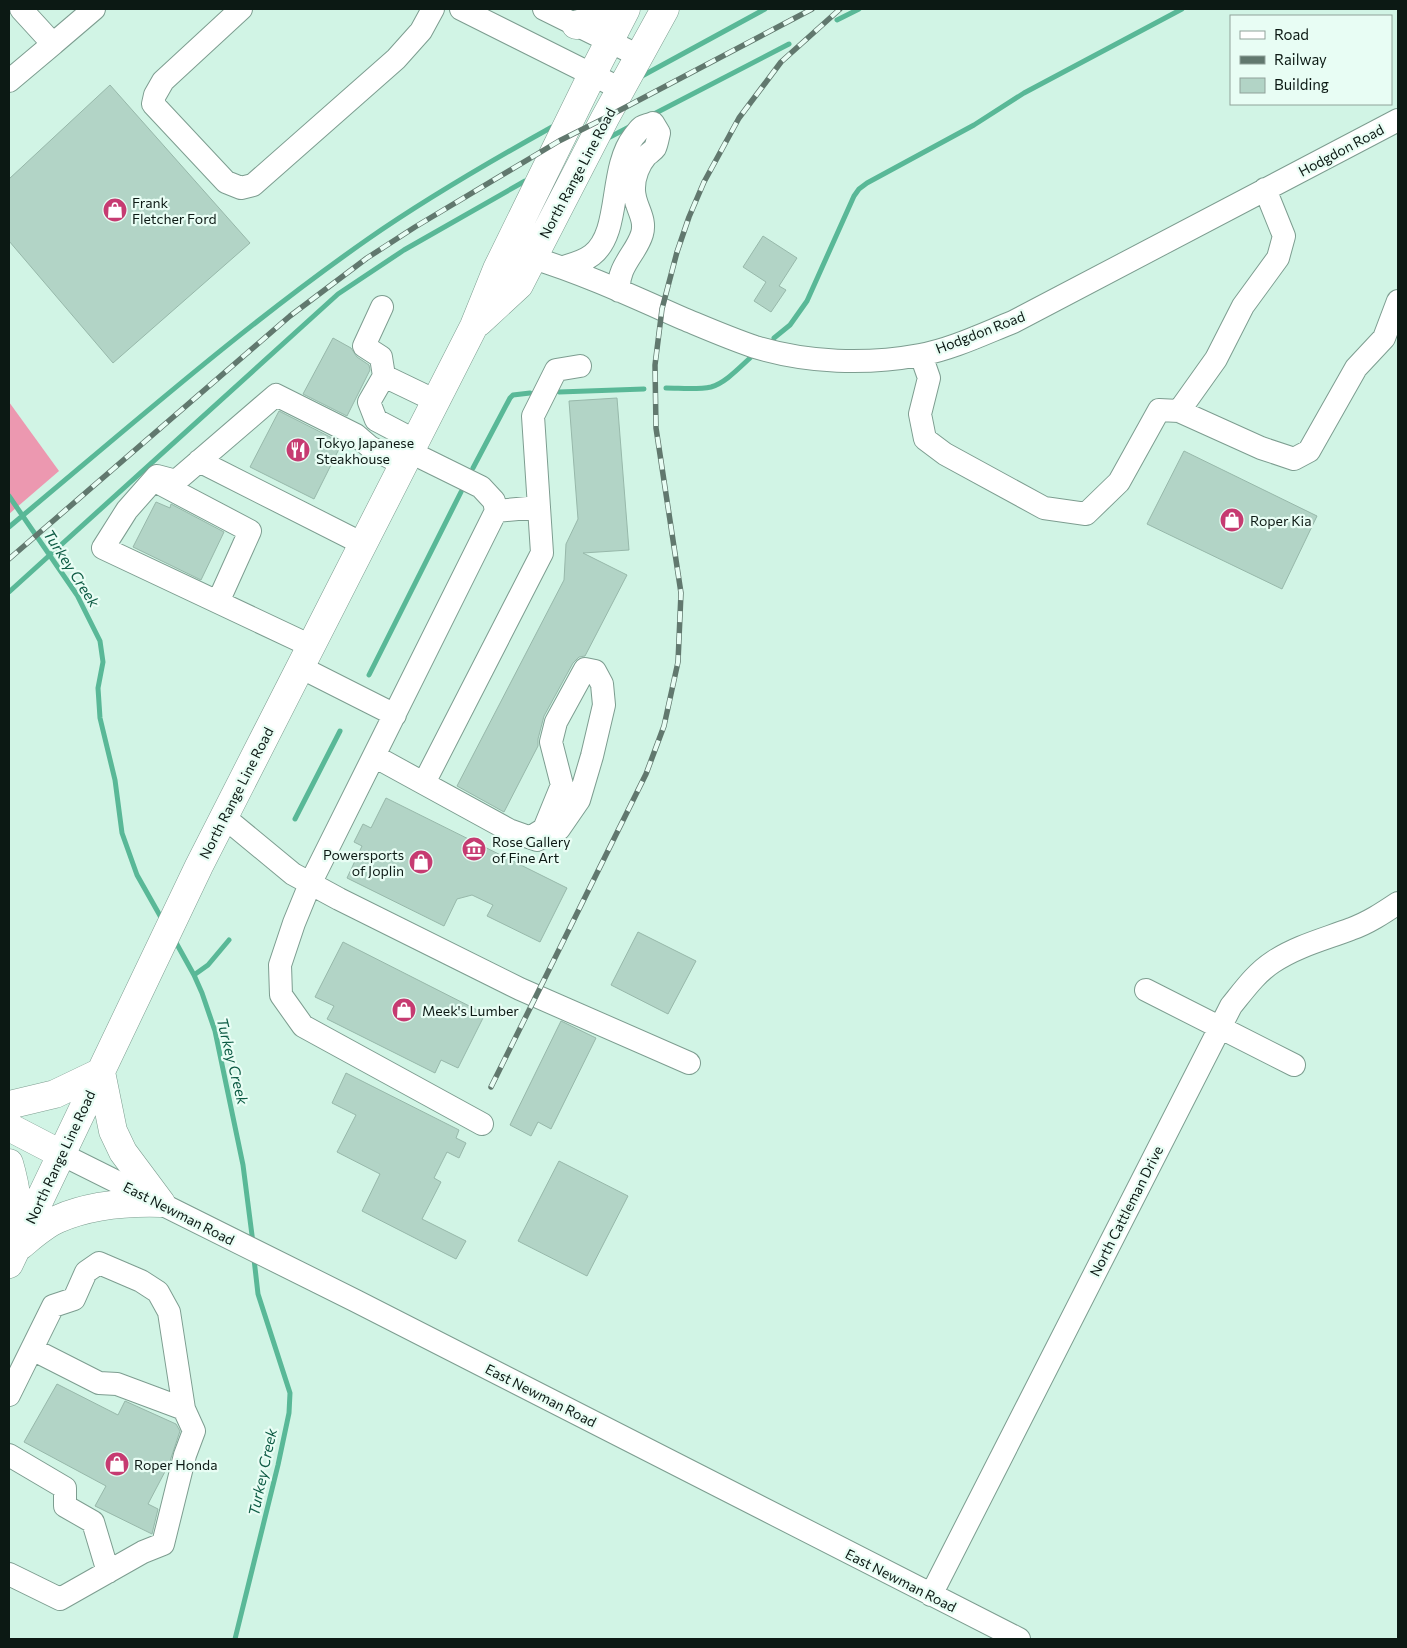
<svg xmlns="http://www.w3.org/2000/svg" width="1407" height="1648" viewBox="0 0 1407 1648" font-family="Commissioner,sans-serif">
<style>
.forest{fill:#ec98b0}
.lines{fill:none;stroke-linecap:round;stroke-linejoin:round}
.stream{stroke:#59b897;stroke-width:5}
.building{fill:#b2d4c6;stroke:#97b8aa}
.minor-casing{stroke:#7d9d90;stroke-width:24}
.major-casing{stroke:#7d9d90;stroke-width:29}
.minor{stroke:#fff;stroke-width:22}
.major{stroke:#fff;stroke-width:28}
.rail-casing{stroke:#61786e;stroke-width:5.5}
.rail{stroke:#e8fdf4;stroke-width:4;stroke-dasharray:11;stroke-linecap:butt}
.labels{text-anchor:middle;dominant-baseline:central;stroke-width:4.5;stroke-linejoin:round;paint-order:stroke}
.street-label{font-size:14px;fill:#0c1914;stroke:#e8fdf4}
.poi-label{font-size:14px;fill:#0c1914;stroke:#e8fdf4;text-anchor:start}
.water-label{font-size:15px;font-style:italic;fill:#0d5b44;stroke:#e8fdf4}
</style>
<rect width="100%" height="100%" fill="#d1f4e5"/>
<!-- forest -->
<path class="forest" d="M9 402 59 471 9 514Z"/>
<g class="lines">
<!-- stream -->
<path class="stream" d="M837 20 859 9
M642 76 765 9
M652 115 789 44
M610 137 631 126
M774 338 790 325 807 301 854 196 859 189 867 183 974 125 1024 93 1182 9
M666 388C680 388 697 390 711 387 725 383 739 368 750 358
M559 392 644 389
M473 468 510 398 513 395 530 393
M9 496 77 595 100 641 103 662 98 688 100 718 115 780 122 833 137 875 163 921
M9 527C127 429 242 327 368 239 427 198 489 162 552 127
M9 592 338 294 404 250 525 181
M369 675 461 492
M295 819 340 731
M174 939 194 975 202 993 215 1031 243 1165 253 1243
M194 975 208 965 229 940
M235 1639 278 1465 289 1413 290 1393 258 1294 254 1259"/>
</g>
<!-- building -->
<path class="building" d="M110 85 250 243 113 363 9 241V179Z
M763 236 797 258 779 286 786 290 771 312 754 301 766 282 743 267Z
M333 338 351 348 357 357 369 365 370 370 347 416 303 394Z
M617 398 629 550 583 553 627 575 585 656 579 657 573 663 544 716 538 739V746L504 812 457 786 564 580 566 544 578 519 569 401Z
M279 411 342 443 314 499 250 467Z
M1184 451 1317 516 1282 589 1147 524Z
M156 502 170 508 171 504 224 532 201 580 133 547Z
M386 798 567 888 540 942 487 916 493 905 472 895 457 899 444 926 347 878 362 846 354 842 363 824 371 828Z
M638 932 696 961 668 1014 611 985Z
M343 942 485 1014 458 1068 441 1060 435 1073 327 1019 334 1006 315 997Z
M561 1021 596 1038 551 1129 538 1122 531 1136 510 1125Z
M346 1073 459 1130 456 1138 466 1143 459 1158 447 1152 434 1178 441 1182 422 1219 466 1241 456 1259 362 1211 380 1174 337 1152 356 1115 332 1103Z
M559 1161 628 1196 587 1276 518 1241Z
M57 1384 118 1415 125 1401 176 1424 180 1431 169 1464 148 1504 158 1509 152 1534 95 1506 106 1486 24 1442Z"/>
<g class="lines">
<defs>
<path id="minor" d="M21 9 53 44 94 9
M241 9 163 81 155 95 153 104 226 182 241 188 253 185 396 59 421 31 433 9
M461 9 621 89
M544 9 639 56
M9 81 53 44
M533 258C585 274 634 297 684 319 708 329 731 339 755 347 808 363 866 365 920 355 952 349 983 334 1013 322L1398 120
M563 267C574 264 583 262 592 255 622 232 608 169 634 136 636 134 639 129 642 127 645 125 649 125 653 123L659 133C658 137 657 144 655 148 653 151 649 153 646 156 639 164 634 177 634 188 633 205 647 217 642 234 636 254 617 266 619 291
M382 307 364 346 381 357 384 376
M921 355 929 378 920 414 925 439 945 454 1044 508 1086 514 1119 482 1159 410 1179 411 1261 448 1294 459 1309 451 1356 368 1384 338 1398 301
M1179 411 1216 359 1243 306 1278 258 1284 236 1265 189
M416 441 376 420 369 402 384 376 436 401
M410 452 481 487 494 501 496 511 310 884 294 923 280 965 281 995 303 1026 482 1124
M199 461 363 544
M157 482 250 531 218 602
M496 511 539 507
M311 646 103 548 127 510 157 476 176 481 276 395 356 435 370 447 404 465
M300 667 395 715
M374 756 509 830 537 840 559 829 579 800 592 756 604 705 602 684 595 671 585 669 556 722 551 742 562 785 544 829 531 837
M424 783 542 553 533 416 556 370 580 366
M224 817 293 874 339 899 520 989 689 1063
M1146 990 1294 1065
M61 1154 356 1301 1019 1639
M32 1349 99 1383 117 1384 184 1409
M9 1395 53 1306 74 1299 86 1272 99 1263 141 1281 158 1292 169 1312 184 1409 194 1431 185 1455 163 1544 143 1552 60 1599 9 1574
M9 1455 65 1488V1506L93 1522 108 1572
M931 1595 1231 1006C1244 990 1256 973 1273 962 1297 946 1325 939 1351 929 1368 923 1383 913 1398 903"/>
<path id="major" d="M576 25 596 19 609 9
M479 322 519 285 605 118 665 9
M9 1105 55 1094 101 1072 113 1131 123 1152 161 1203
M9 1127 61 1154
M9 1163C17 1190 19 1212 18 1240
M20 1246C31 1237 44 1225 58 1219 90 1205 126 1202 161 1203
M9 1264 199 866 474 326 497 269 592 75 626 9"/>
</defs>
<!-- minor casing -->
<use href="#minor" class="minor-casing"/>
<!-- major casing -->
<use href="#major" class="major-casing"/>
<!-- minor -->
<use href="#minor" class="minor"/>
<!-- major -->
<use href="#major" class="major"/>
<defs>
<path id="rail" d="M9 559 290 316 367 258 415 227 559 141 605 118 812 9
M491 1087 646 774 664 726 678 662 681 593 656 428 655 365 662 309 677 252 689 217 704 182 739 118 781 62 840 9"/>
</defs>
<!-- rail casing -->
<use href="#rail" class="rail-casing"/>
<!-- rail -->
<use href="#rail" class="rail"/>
</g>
<!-- icons -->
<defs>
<symbol id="shop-disc" viewBox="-11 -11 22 22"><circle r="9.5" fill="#c63b71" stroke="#e8fdf4"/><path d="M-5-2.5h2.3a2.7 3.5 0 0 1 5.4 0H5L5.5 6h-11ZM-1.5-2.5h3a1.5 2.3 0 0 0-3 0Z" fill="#fff"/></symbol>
<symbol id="restaurant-disc" viewBox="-11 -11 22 22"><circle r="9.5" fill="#c63b71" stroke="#e8fdf4"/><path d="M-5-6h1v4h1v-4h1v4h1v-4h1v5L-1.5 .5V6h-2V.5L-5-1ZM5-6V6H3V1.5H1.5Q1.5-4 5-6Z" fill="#fff"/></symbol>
<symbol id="museum-disc" viewBox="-11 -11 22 22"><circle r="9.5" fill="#c63b71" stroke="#e8fdf4"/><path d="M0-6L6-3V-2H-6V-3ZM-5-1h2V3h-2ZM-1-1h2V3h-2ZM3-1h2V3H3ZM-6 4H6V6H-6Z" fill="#fff"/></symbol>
</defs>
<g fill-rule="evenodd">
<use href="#shop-disc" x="101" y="196" width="28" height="28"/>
<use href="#restaurant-disc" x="284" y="436" width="28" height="28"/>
<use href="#shop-disc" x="1218" y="506" width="28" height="28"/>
<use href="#museum-disc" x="460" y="835" width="28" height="28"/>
<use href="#shop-disc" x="407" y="848" width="28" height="28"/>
<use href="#shop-disc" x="390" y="996" width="28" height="28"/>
<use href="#shop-disc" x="103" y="1450" width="28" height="28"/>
</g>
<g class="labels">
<!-- street labels -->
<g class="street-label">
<text transform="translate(1341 150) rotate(-28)">Hodgdon Road</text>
<text transform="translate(577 173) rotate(-62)">North Range Line Road</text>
<text transform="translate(980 332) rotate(-21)">Hodgdon Road</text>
<text transform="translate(236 793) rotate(-63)">North Range Line Road</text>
<text transform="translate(60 1157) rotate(-65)">North Range Line Road</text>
<text transform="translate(1126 1211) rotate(-63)">North Cattleman Drive</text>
<text transform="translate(179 1213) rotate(27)">East Newman Road</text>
<text transform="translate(541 1395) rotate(27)">East Newman Road</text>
<text transform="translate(901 1580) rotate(27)">East Newman Road</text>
</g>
<!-- poi labels -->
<g class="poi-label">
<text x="132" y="202">Frank<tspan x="132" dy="16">Fletcher Ford</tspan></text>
<text x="316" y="442">Tokyo Japanese<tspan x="316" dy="16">Steakhouse</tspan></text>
<text x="1250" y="520">Roper Kia</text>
<text x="492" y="841">Rose Gallery<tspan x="492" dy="16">of Fine Art</tspan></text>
<text x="404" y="854" text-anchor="end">Powersports<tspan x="404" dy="16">of Joplin</tspan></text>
<text x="422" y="1010">Meek's Lumber</text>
<text x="134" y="1464">Roper Honda</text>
</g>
<!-- water labels -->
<g class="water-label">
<text transform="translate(72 568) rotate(57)">Turkey Creek</text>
<text transform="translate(233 1061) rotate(76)">Turkey Creek</text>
<text transform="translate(262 1472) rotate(-78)">Turkey Creek</text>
</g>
</g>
<!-- border -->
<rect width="1407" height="1648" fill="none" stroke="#0c1914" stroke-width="20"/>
<!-- legend -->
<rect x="1230" y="15" width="162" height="90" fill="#e8fdf4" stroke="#90a29a"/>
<rect x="1240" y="31" width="25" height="8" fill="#ffffff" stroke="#90a29a"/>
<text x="1274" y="40" font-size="15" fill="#0c1914">Road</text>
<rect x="1240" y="56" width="25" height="8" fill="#61786e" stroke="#90a29a"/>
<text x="1274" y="65" font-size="15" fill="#0c1914">Railway</text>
<rect x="1240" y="78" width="25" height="15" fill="#b2d4c6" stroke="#90a29a"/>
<text x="1274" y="90" font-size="15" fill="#0c1914">Building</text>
</svg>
